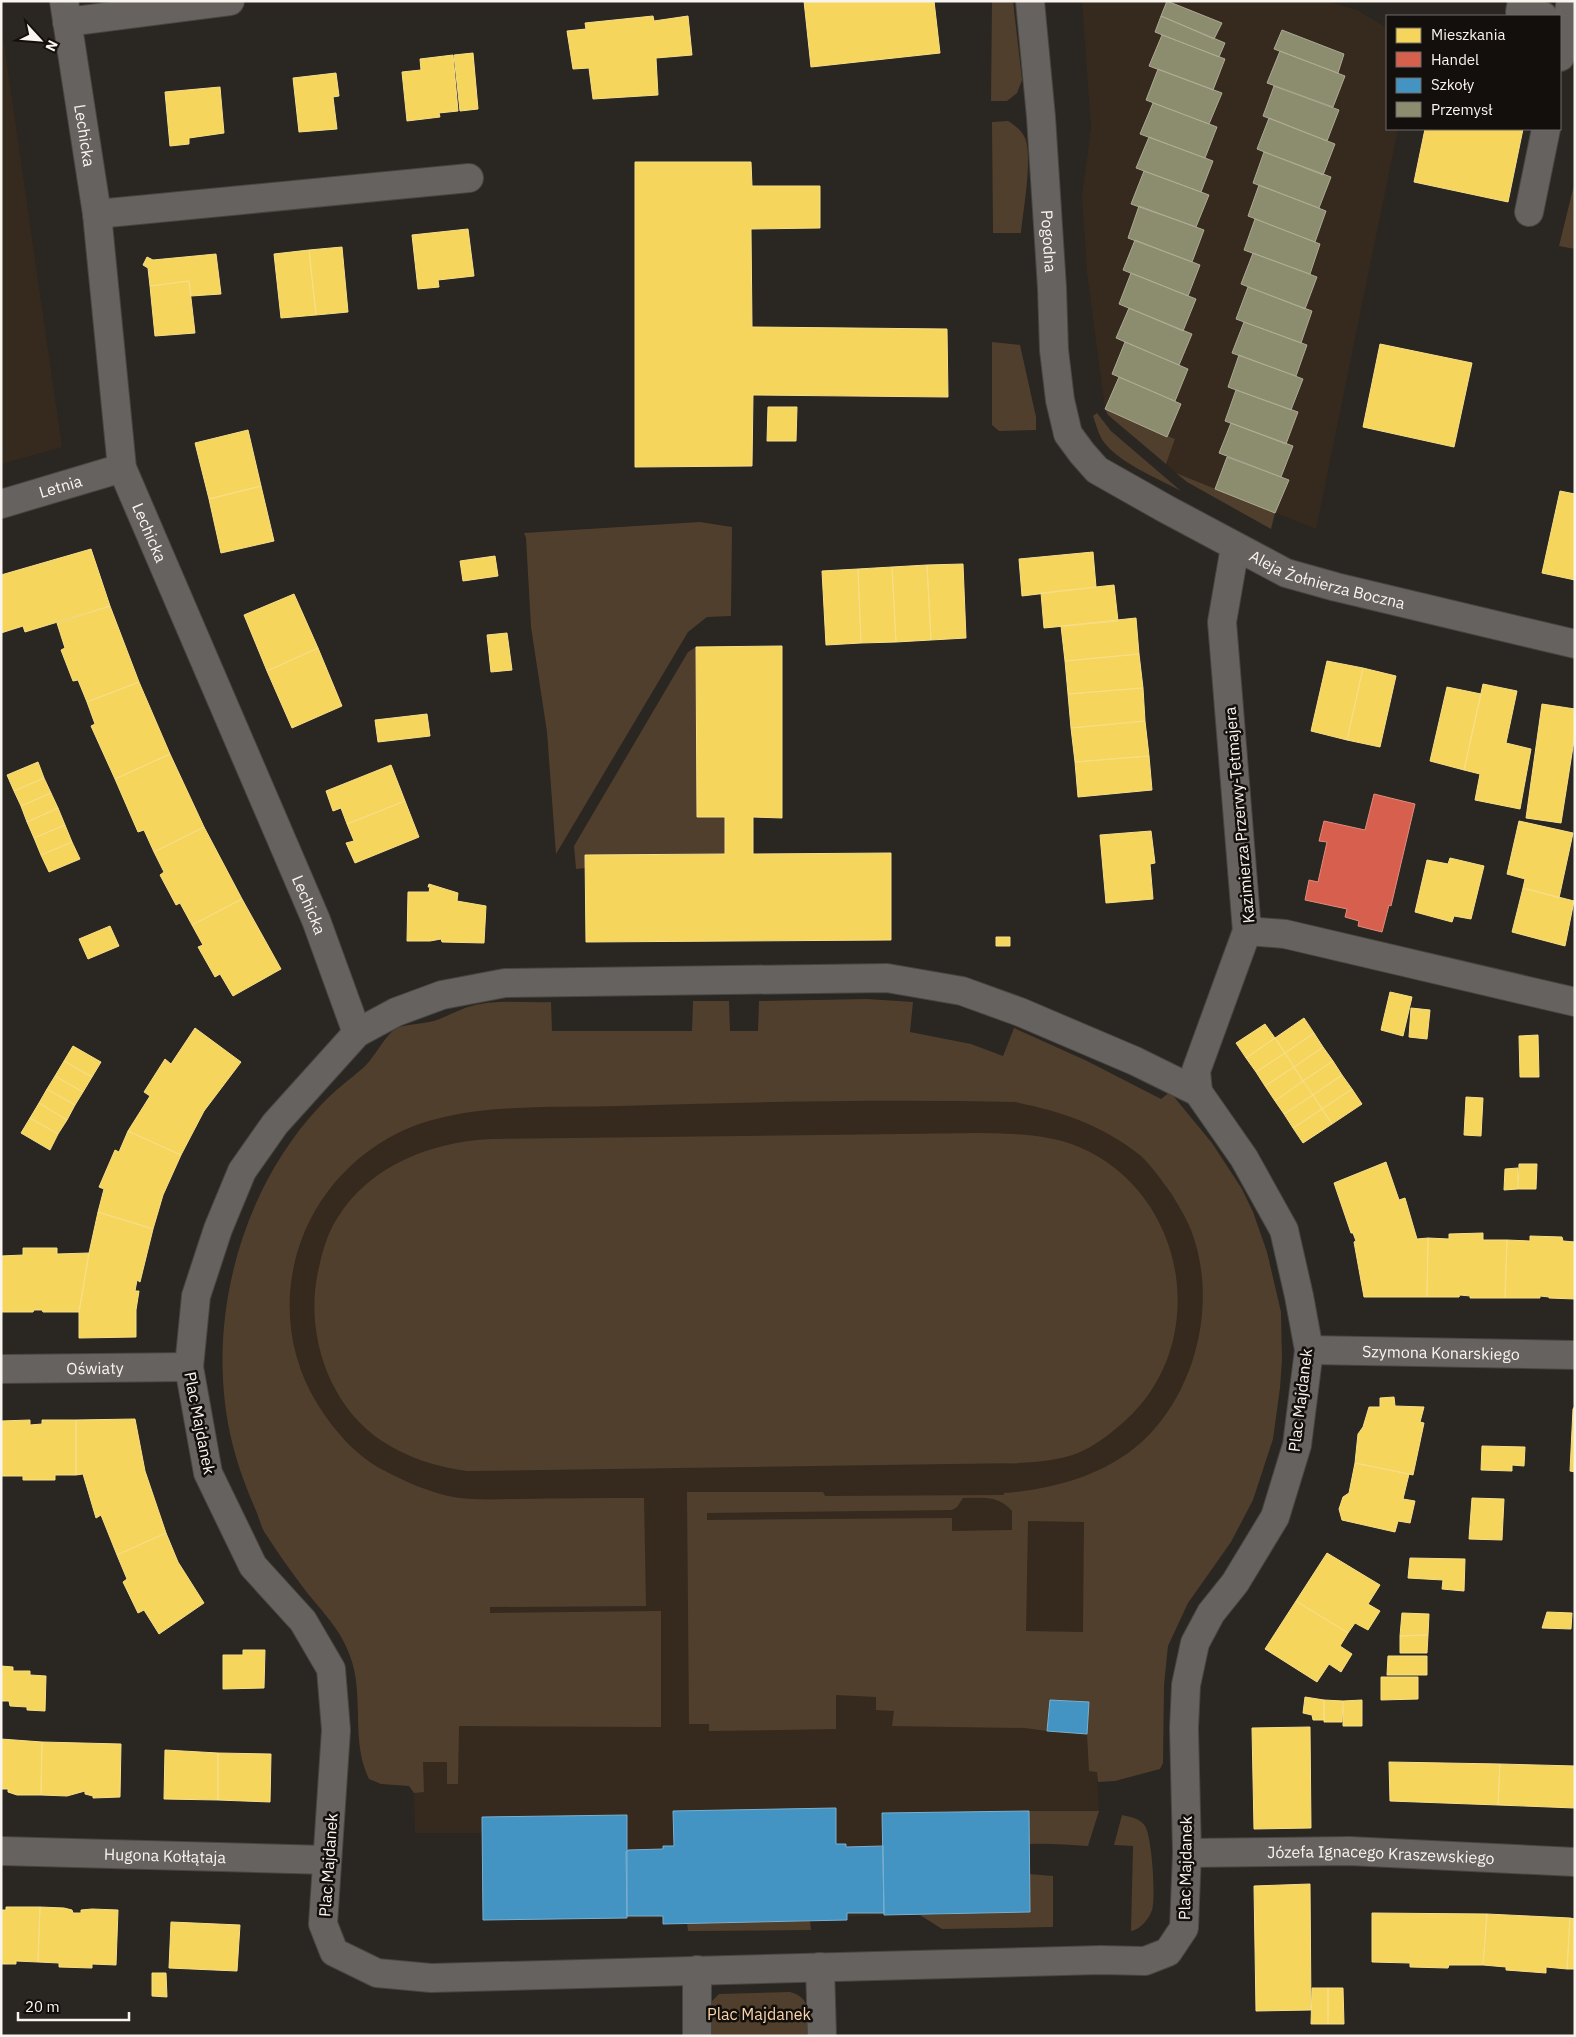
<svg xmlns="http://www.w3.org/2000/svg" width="1576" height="2037" viewBox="0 0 1576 2037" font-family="'IBM Plex Sans',sans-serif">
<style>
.built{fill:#362a1e}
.green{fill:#513f2d;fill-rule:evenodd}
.homes{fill:#f6d55c;stroke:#f7de88}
.shops{fill:#d6604d;stroke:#e18c7d}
.schools{fill:#4393c3;stroke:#7ab0d0}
.industry{fill:#8c8c6e;stroke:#adab94}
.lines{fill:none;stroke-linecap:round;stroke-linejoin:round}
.minor-casing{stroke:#484540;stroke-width:30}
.minor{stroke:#66625f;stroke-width:28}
.labels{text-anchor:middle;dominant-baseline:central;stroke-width:5;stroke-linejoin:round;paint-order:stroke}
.street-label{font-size:16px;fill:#faf4ee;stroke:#130f0c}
.park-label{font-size:16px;fill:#fad3aa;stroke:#130f0c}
</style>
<rect width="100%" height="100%" fill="#2a2621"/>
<!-- built -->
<path class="built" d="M1082 1H1327L1357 10 1387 28V129H1398L1316 529 1176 473 1166 464 1175 439 1105 409 1087 273 1082 196 1091 128Z
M1 23 62 447 1 464Z
M1066 1077 1227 1242 1097 1772 1099 1811H1029L1030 1912 884 1915 663 1924V1918L622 1919V1917L483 1920 482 1833H415L414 1793 290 1498 270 1239 398 1095Z"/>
<!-- green -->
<path class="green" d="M992 1H1013L1022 80 1017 93 1007 101H991Z
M1008 121C1016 126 1021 130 1025 138 1033 158 1023 211 1021 233H993L992 122Z
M1575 181V249L1559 246Z
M992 342 1020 345 1036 417V430L999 431 992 425Z
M1105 409 1175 439 1166 464 1108 415Z
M1097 413 1111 431 1181 491C1157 478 1119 463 1103 441 1098 433 1096 424 1093 416Z
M1176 473 1275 513 1271 529 1187 482Z
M700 522 732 527 731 616 707 617 688 632 556 854 547 732 531 627 526 538 524 533Z
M696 647 697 817H725V854L585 855V868L576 869 574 846 688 652Z
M867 999 913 1002 910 1032 971 1044 1003 1056 1014 1028 1087 1061 1161 1099 1170 1092 1212 1143 1242 1189 1253 1212 1267 1252 1281 1312 1282 1360 1280 1388 1273 1439 1253 1500 1231 1542 1188 1603 1168 1646 1164 1685 1163 1763 1160 1769 1115 1781 1098 1782 1097 1772 1089 1771 1087 1734 1088 1702 1050 1700 1047 1731 1025 1728 892 1726 894 1711 876 1710V1697L836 1695V1729L709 1731V1724H689L687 1492H823L825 1496 1004 1495V1493C1056 1489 1111 1474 1149 1435 1199 1383 1217 1297 1191 1230 1186 1217 1178 1205 1171 1193 1162 1181 1151 1165 1140 1155 1100 1124 1063 1112 1015 1102 883 1099 749 1102 617 1106 548 1108 461 1102 398 1133 297 1183 258 1308 318 1405 335 1432 358 1458 387 1472 406 1482 427 1491 448 1496 471 1501 497 1499 520 1499 561 1498 603 1498 644 1498L646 1606 490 1607V1613L661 1611V1727L459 1726 458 1784H447V1762H423L424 1792 414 1793 409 1786 381 1784 369 1779C350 1740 365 1695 350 1656 340 1627 319 1609 302 1586 290 1570 278 1553 267 1536 262 1530 260 1521 257 1513 247 1490 238 1467 232 1442 204 1327 239 1191 321 1105 334 1091 349 1080 363 1068 375 1058 386 1032 399 1027 410 1024 422 1024 434 1021 449 1016 464 1006 481 1004 503 1000 528 1003 551 1002L552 1031H692L693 1001H729L730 1031H758L759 1001ZM963 1498C983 1498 998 1495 1012 1511V1530L952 1531V1518L707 1520V1513L952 1510 957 1507ZM1028 1521 1084 1522 1083 1632 1026 1631Z
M982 1133C1015 1134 1048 1134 1079 1147 1190 1194 1213 1350 1119 1426 1106 1437 1094 1446 1078 1453 1059 1460 1039 1462 1018 1463L467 1471C437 1467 408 1458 382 1441 330 1407 306 1337 317 1277 321 1257 326 1235 338 1217 371 1165 431 1142 491 1139Z
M1029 1811H1099L1088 1846C1068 1845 1049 1843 1028 1844Z
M1122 1815C1130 1817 1140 1818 1145 1826 1152 1837 1156 1898 1152 1910 1149 1919 1140 1930 1131 1931L1133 1846 1114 1845Z
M1029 1874 1053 1876V1927L942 1929 920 1915 1030 1912Z
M810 1921 811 1930 688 1931 687 1923Z
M790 1992C813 1998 808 2017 809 2036H709L710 2004 712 2001 719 1994Z"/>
<!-- homes -->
<path class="homes" d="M804 1H934L940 53 811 67Z
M653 16 654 21 688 16 692 55 656 58 658 95 593 99 589 68 573 69 567 31 586 29 585 23Z
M473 53 478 109 460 111 454 55Z
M453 55 458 111 439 113 440 117 407 121 402 72 421 70 420 59Z
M336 73 339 96 333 97 337 129 299 132 293 78Z
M220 87 224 133 189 138V144L170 146 165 92Z
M1425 129H1523L1508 202 1414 182Z
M635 162H751L752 186H820V228L751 229 752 327 947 329 948 397 753 395 752 466 635 467Z
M468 229 474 276 438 280 439 287 418 289 412 235Z
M342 247 348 312 316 315 309 250Z
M309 250 316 315 281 318 274 254Z
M216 254 221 294 191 296 189 281 150 286 148 268 143 265 147 257 153 260Z
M189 281 195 333 155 336 150 286Z
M1380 344 1472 363 1454 447 1363 427Z
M768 407H797L796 441H767Z
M248 430 261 486 209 499 195 443Z
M261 486 274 541 221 553 209 499Z
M1560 491 1575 494V580L1542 573Z
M91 549 110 606 25 632 23 626 1 633V575Z
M1093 552 1096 587 1022 596 1019 559Z
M495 556 498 576 463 581 460 561Z
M963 564 966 638 931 640 927 565Z
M927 565 931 640 896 642 892 567Z
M892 567 896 642 861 643 858 569Z
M858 569 861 643 826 645 822 571Z
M1114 585 1118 621 1044 628 1041 593Z
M294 594 318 648 267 671 244 615Z
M110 606 139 682 87 702 78 680 73 681 61 650 65 648 57 623Z
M1136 618 1139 654 1065 661 1061 626Z
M507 633 512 670 491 672 487 635Z
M782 646V818L753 817V854L891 853V940L586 942 585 855 725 854V817H697L696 647Z
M318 648 342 706 292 728 267 671Z
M1139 654 1143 688 1068 694 1065 661Z
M1327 661 1363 668 1347 740 1311 731Z
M1363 668 1396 676 1380 747 1347 740Z
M139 682 170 754 115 779 91 726 95 724 87 702Z
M1483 684 1517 691 1506 743 1531 749 1520 809 1475 800 1480 774 1464 770Z
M1447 687 1481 694 1464 770 1430 761Z
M1143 688 1145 721 1071 728 1068 694Z
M1542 704 1575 709V734L1561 823 1526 818Z
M427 714 430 736 378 742 375 720Z
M1145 721 1149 756 1075 762 1071 728Z
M170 754 204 827 154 852 144 830 138 832 115 779Z
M1149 756 1152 790 1078 797 1075 762Z
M38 762 44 778 14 791 7 775Z
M391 765 405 801 347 824 341 808 333 811 326 791Z
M44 778 51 793 21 806 14 791Z
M51 793 58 808 27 822 21 806Z
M405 801 419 837 355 863 346 843 354 841 347 824Z
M58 808 65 825 34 838 27 822Z
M1519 821 1573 833 1559 898 1523 888 1525 879 1507 874Z
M65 825 72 842 41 855 34 838Z
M204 827 242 899 192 925 180 903 176 905 160 875 164 872 154 852Z
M1151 831 1155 863 1150 864 1153 899 1106 903 1100 835Z
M72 842 80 859 49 872 41 855Z
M1450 858 1484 866 1471 919 1454 916 1452 922 1415 912 1427 860 1448 864Z
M429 884 458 893 457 901 486 906 484 943 442 942 441 939 430 941H407L408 892H429L430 887H428Z
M1523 888 1574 901 1565 946 1512 932Z
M242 899 281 969 233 996 220 974 215 977 198 947 203 945 192 925Z
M110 926 119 946 88 959 79 939Z
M996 937H1010V946H996Z
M1390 992 1412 997 1403 1036 1381 1030Z
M1411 1008 1430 1010 1427 1039 1409 1037Z
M1304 1018 1314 1033 1285 1053 1275 1038Z
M1265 1024 1275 1038 1246 1058 1236 1043Z
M195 1028 241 1062 204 1111 181 1155 128 1131 150 1096 144 1092 165 1059 171 1064Z
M1314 1033 1323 1047 1294 1067 1285 1053Z
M1538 1035 1539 1077H1520L1519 1036Z
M1275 1038 1285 1053 1256 1072 1246 1058Z
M73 1046 101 1062 92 1077 64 1061Z
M1323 1047 1333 1061 1303 1081 1294 1067Z
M1285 1053 1294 1067 1265 1086 1256 1072Z
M64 1061 92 1077 83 1092 55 1076Z
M1333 1061 1342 1075 1313 1095 1303 1081Z
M1294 1067 1303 1081 1275 1101 1265 1086Z
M1342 1075 1352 1089 1322 1109 1313 1095Z
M55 1076 83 1092 75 1105 47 1089Z
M1303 1081 1313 1095 1284 1114 1275 1101Z
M47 1089 75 1105 67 1120 39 1103Z
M1352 1089 1362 1104 1332 1124 1322 1109Z
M1313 1095 1322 1109 1293 1128 1284 1114Z
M1466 1097 1483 1098 1481 1136 1464 1135Z
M39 1103 67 1120 58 1134 30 1118Z
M1322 1109 1332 1124 1303 1143 1293 1128Z
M30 1118 58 1134 50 1150 21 1133Z
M128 1131 181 1155 163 1195 153 1229 98 1212 104 1189 99 1187 115 1150 119 1152Z
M1386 1162 1399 1200 1405 1198 1417 1239 1428 1238 1427 1297H1364L1354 1242 1356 1241 1353 1233H1351L1334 1183Z
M1519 1164H1537L1536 1189H1518Z
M1518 1168V1189L1504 1190 1505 1169Z
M98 1212 153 1229 140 1282 137 1280 135 1291H139L136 1310V1337L79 1338V1312L89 1253Z
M1483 1233V1240H1507L1505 1298H1470V1296L1460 1295 1459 1297H1427L1428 1238 1449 1239V1234Z
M1530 1236 1562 1237 1563 1241 1575 1242V1299L1549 1298V1297L1540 1296V1298H1505L1507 1240 1530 1241Z
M23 1248H57V1254L89 1253 79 1312H43L42 1310H34L33 1312H1V1256L23 1255Z
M1394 1397 1395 1406 1424 1407 1420 1422 1424 1423 1413 1475 1355 1463 1358 1434 1363 1427 1369 1407H1380V1398Z
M1575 1406V1472L1570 1471 1573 1409Z
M135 1419 145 1471 166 1533 117 1555 101 1515 96 1518 83 1474 76 1475V1420Z
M30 1420V1425L42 1424V1420H76V1475H55V1480H23V1476H1V1421Z
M1482 1446 1525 1447 1524 1466 1512 1465V1471L1481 1470Z
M1355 1463 1409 1474 1403 1499 1415 1501 1410 1523 1398 1521 1395 1532 1342 1520 1339 1509 1343 1497 1349 1493Z
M1472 1498 1504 1499 1502 1540 1469 1539Z
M166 1533 178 1562 204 1603 159 1634 144 1610 138 1613 123 1582 127 1579 117 1555Z
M1327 1553 1380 1585 1368 1604 1380 1611 1368 1630 1355 1623 1348 1633 1296 1601Z
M1410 1558 1465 1559 1464 1591 1442 1589 1443 1580 1408 1578Z
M1296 1601 1348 1633 1340 1646 1352 1654 1341 1672 1329 1664 1317 1682 1265 1649Z
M1547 1612 1572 1613 1571 1629 1542 1628Z
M1402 1613 1429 1614 1428 1635 1400 1636Z
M1428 1635 1427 1653H1400V1636Z
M243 1650H265L264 1688 223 1689V1655H243Z
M1388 1656H1427V1675H1387Z
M1 1666 13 1667V1671H30V1675L46 1676 45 1711 27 1710V1707L10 1706 9 1701H1Z
M1381 1677H1418V1699L1381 1700Z
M1305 1697 1324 1700V1720H1313L1312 1715 1303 1713Z
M1324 1700 1343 1701 1342 1722H1324Z
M1362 1700V1726H1343V1701Z
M1310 1727 1311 1828 1254 1829 1252 1728Z
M1 1739 42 1742 41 1795H17L8 1792V1789H1Z
M42 1742 121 1744 120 1797 93 1798V1796L85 1794V1791L67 1796 41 1795Z
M165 1750 218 1753V1800L164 1799Z
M218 1753 271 1754 270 1802 218 1800Z
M1389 1762 1500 1764 1498 1805 1390 1801Z
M1500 1764 1575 1766V1808L1498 1805Z
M1310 1884 1311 2010 1256 2011 1254 1886Z
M6 1907H40L38 1962 16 1961V1964H1V1910H6Z
M40 1907 64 1908 72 1910 73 1913H81V1910L92 1909 118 1910 116 1965 92 1964V1968L59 1967V1963L38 1962Z
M1372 1913 1487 1914 1483 1965H1449L1448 1968 1410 1967V1963L1372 1962Z
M1487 1914 1570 1918 1567 1969 1546 1967V1973L1506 1970V1967L1483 1965Z
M1570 1918 1575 1919V1969H1567Z
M171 1922 240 1925 237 1971 169 1968Z
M152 1973H166L167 1997 152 1996Z
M1312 1988H1328V2024H1311Z
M1328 1988H1343L1344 2024H1328Z"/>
<!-- shops -->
<path class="shops" d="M1374 794 1415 804 1391 906 1389 905 1382 932 1358 926 1359 921 1345 917 1347 909 1305 900 1309 880 1318 882 1327 842 1319 841 1324 821 1365 830Z"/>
<!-- schools -->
<path class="schools" d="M1050 1700 1089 1702 1087 1734 1047 1731Z
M836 1808V1844H846V1847L883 1846 884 1913H847V1920L663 1924V1916H627L626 1852 628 1850 663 1849V1846H674L673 1811Z
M1029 1811 1030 1912 884 1915 882 1813Z
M627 1815V1918L483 1920 482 1817Z"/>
<!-- industry -->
<path class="industry" d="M1167 1 1222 23 1214 39 1161 16Z
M1161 16 1225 43 1219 57 1155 32Z
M1282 30 1344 54 1338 73 1274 49Z
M1162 35 1225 59 1213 90 1149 66Z
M1280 51 1345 76 1333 107 1267 83Z
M1158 69 1222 93 1209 124 1146 100Z
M1274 86 1339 110 1327 141 1263 116Z
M1153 103 1217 127 1205 158 1140 134Z
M1269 118 1335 144 1323 175 1257 149Z
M1149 137 1213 161 1201 192 1136 168Z
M1264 152 1331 177 1319 208 1253 183Z
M1144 171 1209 195 1196 227 1131 204Z
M1259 185 1326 211 1315 242 1248 216Z
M1139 206 1204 230 1192 262 1128 238Z
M1255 219 1320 244 1310 274 1244 250Z
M1135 240 1200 265 1188 296 1123 270Z
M1253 253 1317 277 1305 309 1241 284Z
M1131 273 1196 299 1183 331 1119 304Z
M1248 287 1312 311 1301 343 1236 319Z
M1129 308 1192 334 1179 365 1116 338Z
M1244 322 1307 345 1296 376 1232 353Z
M1125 342 1188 369 1175 401 1112 374Z
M1239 355 1303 379 1291 410 1228 387Z
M1119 377 1181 404 1167 437 1105 409Z
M1236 390 1298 412 1286 444 1225 421Z
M1231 423 1293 446 1281 477 1219 453Z
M1227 457 1289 480 1275 513 1215 489Z"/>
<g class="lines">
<defs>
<g id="minor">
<path id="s1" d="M64 1 97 214 122 468 316 920 357 1033"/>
<path id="s2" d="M1030 1 1041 117 1052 288 1054 350 1060 400 1068 434 1082 453 1097 470 1166 509 1286 573 1336 587 1575 644"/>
<path d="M1522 1 1520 12 1543 16"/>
<path d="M67 22 230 1"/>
<path d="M1560 57 1571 1"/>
<path d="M1529 212 1546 129"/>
<path d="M97 214 469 178"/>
<path id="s3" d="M1 504 122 468"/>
<path d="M1247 931 1285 934 1575 1002"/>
<path d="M887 978 962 991 1020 1012 1135 1061 1198 1092 1244 1158 1284 1230 1299 1296 1309 1350 1297 1445 1275 1517 1235 1583 1211 1613 1195 1643 1186 1685 1184 1728 1187 1853 1184 1928 1168 1952 1145 1961 1101 1960 431 1978 377 1973 334 1952 323 1924 336 1730 331 1669 303 1621 253 1566 208 1473 189 1367 196 1296 218 1229 242 1171 275 1124 357 1033 396 1012 442 995 505 983Z"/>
<path d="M1198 1092 1196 1071 1247 931 1222 622 1235 547"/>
<path id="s4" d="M1309 1350 1575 1355"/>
<path id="s5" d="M1 1369 189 1367"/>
<path id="s6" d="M1 1851 327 1860"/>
<path id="s7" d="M1187 1853 1349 1851 1575 1862"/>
<path d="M820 1967 822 2036"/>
<path d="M697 1970V2036"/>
</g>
</defs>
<!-- minor casing -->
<use href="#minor" class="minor-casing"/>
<!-- minor -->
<use href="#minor" class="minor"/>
</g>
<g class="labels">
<!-- street labels -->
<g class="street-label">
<text stroke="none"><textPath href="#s1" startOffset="136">Lechicka</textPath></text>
<text stroke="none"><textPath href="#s2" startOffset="241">Pogodna</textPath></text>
<text stroke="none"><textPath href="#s3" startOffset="62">Letnia</textPath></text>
<text stroke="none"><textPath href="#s1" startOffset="541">Lechicka</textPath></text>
<text stroke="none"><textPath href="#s2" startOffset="738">Aleja Żołnierza Boczna</textPath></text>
<text transform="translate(1239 815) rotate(-95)">Kazimierza Przerwy-Tetmajera</text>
<text stroke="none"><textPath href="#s1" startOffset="946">Lechicka</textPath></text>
<text stroke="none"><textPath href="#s4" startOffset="132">Szymona Konarskiego</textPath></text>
<text stroke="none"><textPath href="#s5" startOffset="94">Oświaty</textPath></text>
<text transform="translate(1300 1400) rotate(-83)">Plac Majdanek</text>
<text transform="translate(200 1423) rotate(79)">Plac Majdanek</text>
<text stroke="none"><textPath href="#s6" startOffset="164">Hugona Kołłątaja</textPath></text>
<text stroke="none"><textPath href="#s7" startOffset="194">Józefa Ignacego Kraszewskiego</textPath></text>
<text transform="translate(328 1865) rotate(-86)">Plac Majdanek</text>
<text transform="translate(1185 1868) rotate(-89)">Plac Majdanek</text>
</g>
<!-- park labels -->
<g class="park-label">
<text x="759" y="2014">Plac Majdanek</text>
</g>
</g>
<!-- border -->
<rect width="1576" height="2037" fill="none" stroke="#faf4ee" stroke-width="5"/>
<!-- legend -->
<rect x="1386" y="15" width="175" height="115" fill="#130f0c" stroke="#6f6b66"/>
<rect x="1396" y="28" width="25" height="15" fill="#f6d55c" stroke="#6f6b66"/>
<text x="1431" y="40" font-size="15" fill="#faf4ee">Mieszkania</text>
<rect x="1396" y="52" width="25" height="15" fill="#d6604d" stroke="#6f6b66"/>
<text x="1431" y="65" font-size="15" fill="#faf4ee">Handel</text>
<rect x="1396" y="78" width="25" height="15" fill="#4393c3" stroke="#6f6b66"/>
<text x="1431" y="90" font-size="15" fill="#faf4ee">Szkoły</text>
<rect x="1396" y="102" width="25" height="15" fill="#8c8c6e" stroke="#6f6b66"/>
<text x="1431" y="115" font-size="15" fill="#faf4ee">Przemysł</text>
<!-- north arrow -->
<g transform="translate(40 40) rotate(116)" stroke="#130f0c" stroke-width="4" paint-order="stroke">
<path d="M0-4L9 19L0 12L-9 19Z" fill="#faf4ee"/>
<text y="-8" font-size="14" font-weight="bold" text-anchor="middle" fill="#faf4ee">N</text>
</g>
<!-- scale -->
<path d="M18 2012v8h111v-8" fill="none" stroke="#faf4ee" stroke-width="2.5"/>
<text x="25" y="2012" font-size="15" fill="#faf4ee" stroke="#130f0c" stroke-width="4" paint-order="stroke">20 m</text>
</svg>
